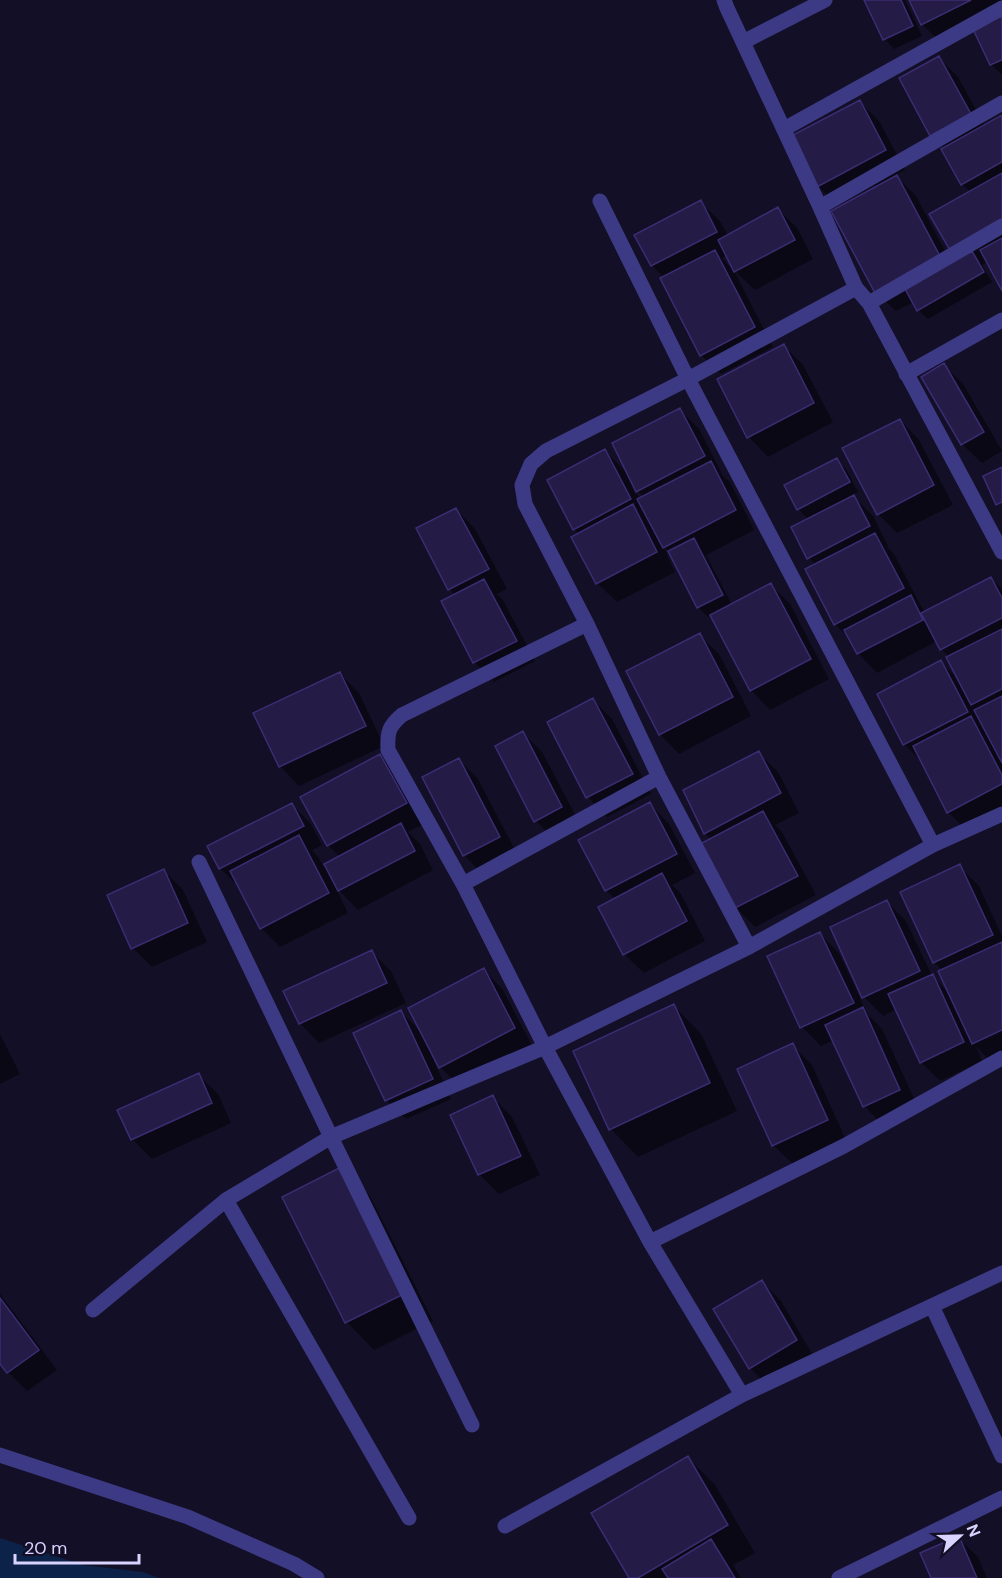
<svg xmlns="http://www.w3.org/2000/svg" width="1002" height="1578" viewBox="0 0 1002 1578" font-family="'DM Sans',sans-serif">
<style>
.water{fill:#0c2248}
.shadow{fill:#0007;fill-rule:evenodd}
.building{fill:#241b47;stroke:#3b2d73;stroke-width:1.5}
.lines{fill:none;stroke-linecap:round;stroke-linejoin:round}
.street{stroke:#3d3a85;stroke-width:15}
</style>
<rect width="100%" height="100%" fill="#130f26"/>
<!-- water -->
<path class="water" d="M0 1538 83 1565 143 1572 159 1578H0Z"/>
<!-- shadow -->
<path class="shadow" d="M866 0H905L922 36 894 49 885 39Z
M910 0H1002V13L941 43 922 24Z
M1002 17V73L1001 74 991 64Z
M939 58 958 77 985 126 1002 117V288L988 262 982 265 992 282 928 319 918 310 914 302 896 311 876 292 878 187 876 185 837 205 818 186 860 102 879 121 905 170 895 175 916 196 952 264 971 192 962 184 945 149 931 135Z
M700 202 720 221 728 236 778 209 798 229 813 259 755 290 735 271 727 255 722 258 734 271 773 347 721 374 701 355 664 278 652 265Z
M784 346 803 365 833 422 768 457 749 437 719 380Z
M943 365 963 384 1002 451 982 463 962 444Z
M680 410 699 429 723 476 730 482 754 530 706 555 732 605 771 585 790 604 829 679 770 710 751 690 711 615 708 617 698 607 671 554 663 546 675 572 617 602 597 583 579 534 574 529 605 451 629 475ZM633 487H634L644 497 640 500Z
M900 420 919 440 953 505 897 533 878 514Z
M836 460 846 469 858 492 852 495 873 516 888 546 887 547 894 554 922 608 926 612 991 578 1002 589V813L967 831 948 812 922 762 904 744 941 662 958 679 950 657 941 649 937 641 877 673 858 653 851 640 835 624 816 565 809 558 793 528 809 520 798 509Z
M456 509 475 529 507 589 497 594 503 600 535 661 494 682 475 663 443 602 455 595 450 589 418 529Z
M699 635 719 654 751 716 679 754 660 734Z
M340 674 359 693 384 746 299 786 280 766Z
M593 700 612 719 651 794 607 817 588 797 549 723Z
M523 733 542 752 581 826 555 840 536 821Z
M759 753 778 772 799 813 775 825 782 832 816 895 755 927 736 908 712 840 705 833Z
M380 755 399 775 425 823 408 832 420 844 433 870 358 910 335 886 348 913 280 947 261 928 240 888 220 868 209 846 292 805 311 824 322 845 312 850 318 857 323 866 340 857 328 845 302 797Z
M459 760 478 779 518 856 483 875 464 855Z
M650 804 669 824 695 873 672 885 681 894 705 941 644 973 624 954 615 899 606 890Z
M959 866 979 886 1002 936V1058L992 1063 976 1046 982 1061 940 1081 921 1062 897 1009 883 1016 864 997 887 902 906 921 932 976 948 992 943 971 934 962Z
M164 871 183 890 207 942 152 967 133 948Z
M820 934 839 953 868 1015 882 1029 919 1109 883 1125 864 1106 834 1040 821 1046 802 1027Z
M371 952 391 971 406 1003 319 1043 300 1023Z
M484 970 503 990 533 1048 460 1086 440 1067 430 1047 428 1048 451 1099 406 1119 386 1100 401 1012 423 1034Z
M674 1006 701 1034 737 1111 638 1157 611 1129Z
M0 1034 20 1074 0 1084Z
M792 1045 812 1065 846 1140 793 1164 773 1145Z
M198 1075 218 1094 231 1123 152 1159 132 1139Z
M493 1097 512 1117 540 1175 499 1194 480 1175 452 1116Z
M343 1168 370 1196 433 1321 374 1350 347 1322Z
M762 1282 781 1301 815 1359 769 1387 750 1368Z
M0 1294 57 1370 27 1391 8 1372 0 1362Z
M687 1457 715 1485 755 1553 733 1565 741 1578H631Z
M958 1538 978 1557 987 1578H933Z"/>
<!-- building -->
<path class="building" d="M864 0H901L913 26 883 40Z
M909 0H971L921 25Z
M1002 16V60L990 65 973 29Z
M939 56 971 114 930 136 899 78Z
M860 100 886 150 817 187 791 136Z
M1002 115V162L961 185 941 149Z
M1002 173V224L951 252 929 214Z
M897 175 941 258 875 293 831 211Z
M701 200 717 232 651 266 634 235Z
M778 207 795 240 734 272 718 240Z
M1002 238V291L980 250Z
M715 250 755 327 700 356 660 278Z
M972 251 984 272 917 311 905 289Z
M784 344 814 403 747 438 717 379Z
M944 363 984 432 961 445 921 377Z
M680 408 705 456 636 492 612 443Z
M900 419 934 485 877 515 842 448Z
M605 449 631 499 573 530 547 480Z
M837 458 850 482 797 510 784 485Z
M711 461 736 510 663 548 637 499Z
M1002 467V502L996 505 983 476Z
M854 495 870 526 807 559 791 527Z
M633 504 657 552 596 584 571 537Z
M456 508 489 569 448 590 416 528Z
M875 533 904 588 834 625 805 569Z
M694 538 723 595 697 608 668 551Z
M991 577 1002 598V618L940 650 921 613Z
M484 579 517 641 473 663 441 601Z
M771 583 811 659 750 691 710 615Z
M911 595 923 620 857 654 844 630Z
M1002 629V689L971 705 946 657Z
M700 633 733 697 659 735 626 671Z
M941 660 968 712 903 745 877 694Z
M340 672 366 726 279 767 253 713Z
M1002 696V763L974 710Z
M593 698 633 774 586 798 547 722Z
M971 716 1002 775V784L947 813 913 746Z
M523 731 562 807 534 822 495 746Z
M759 751 781 793 704 834 683 790Z
M380 754 407 803 327 846 300 797Z
M459 758 500 837 463 856 422 777Z
M650 802 677 854 605 891 578 840Z
M292 803 304 826 219 869 207 846Z
M763 811 798 876 735 908 700 844Z
M401 823 415 851 338 891 324 864Z
M299 835 329 893 260 929 230 871Z
M960 864 993 935 933 963 900 892Z
M164 869 188 923 131 949 107 895Z
M662 873 687 921 623 955 598 907Z
M887 900 920 971 862 998 830 927Z
M820 932 854 1003 800 1028 767 956Z
M1002 942V1030L972 1044 938 971Z
M372 950 387 983 299 1024 283 991Z
M484 968 515 1028 439 1068 408 1008Z
M933 974 964 1042 920 1063 888 994Z
M674 1004 710 1083 609 1130 573 1051Z
M863 1007 900 1090 863 1107 825 1025Z
M401 1010 433 1079 385 1101 353 1033Z
M793 1043 828 1120 772 1146 737 1069Z
M199 1073 212 1103 131 1140 117 1110Z
M493 1095 521 1156 478 1175 450 1115Z
M343 1166 406 1293 345 1323 282 1197Z
M762 1280 797 1340 749 1369 713 1309Z
M0 1298 39 1350 7 1373 0 1364Z
M688 1456 728 1525 638 1578H629L591 1513Z
M959 1536 977 1578H931L920 1553Z
M711 1539 735 1578H668L662 1569Z"/>
<g class="lines">
<!-- street -->
<path class="street" d="M724 0 727 8 820 207 856 288 869 303 1002 552
M743 42 825 0
M784 129 1002 8
M600 201 688 379 933 845
M820 207 1002 103
M869 303 1002 226
M906 374 1002 320
M587 624 402 715C389 726 387 732 388 750L463 884 659 777
M463 884 545 1047 650 1242 844 1146 1002 1058
M749 947 659 777 587 624 525 504 522 485 531 464 546 451 688 379 856 288
M226 1200 409 1518
M650 1242 742 1395
M932 1306 1002 1456
M93 1310 226 1200 331 1137 199 862
M472 1425 331 1137 545 1047 749 947 933 845 1002 814
M0 1455 188 1517 294 1564 317 1578
M505 1526 742 1395 1002 1273
M839 1578 1002 1498"/>
</g>
<!-- north arrow -->
<g transform="translate(960 1536) rotate(68)" stroke="#130f26" stroke-width="4.5" paint-order="stroke">
<path d="M0-4.5L10 22L0 15L-10 22Z" fill="#d9d4ff"/>
<text y="-9" font-size="16" font-weight="bold" text-anchor="middle" fill="#d9d4ff">N</text>
</g>
<!-- scale -->
<path d="M15 1554v9h124v-9" fill="none" stroke="#d9d4ff" stroke-width="3"/>
<text x="24" y="1554" font-size="18" fill="#d9d4ff" stroke="#130f26" stroke-width="4.5" paint-order="stroke">20 m</text>
</svg>
